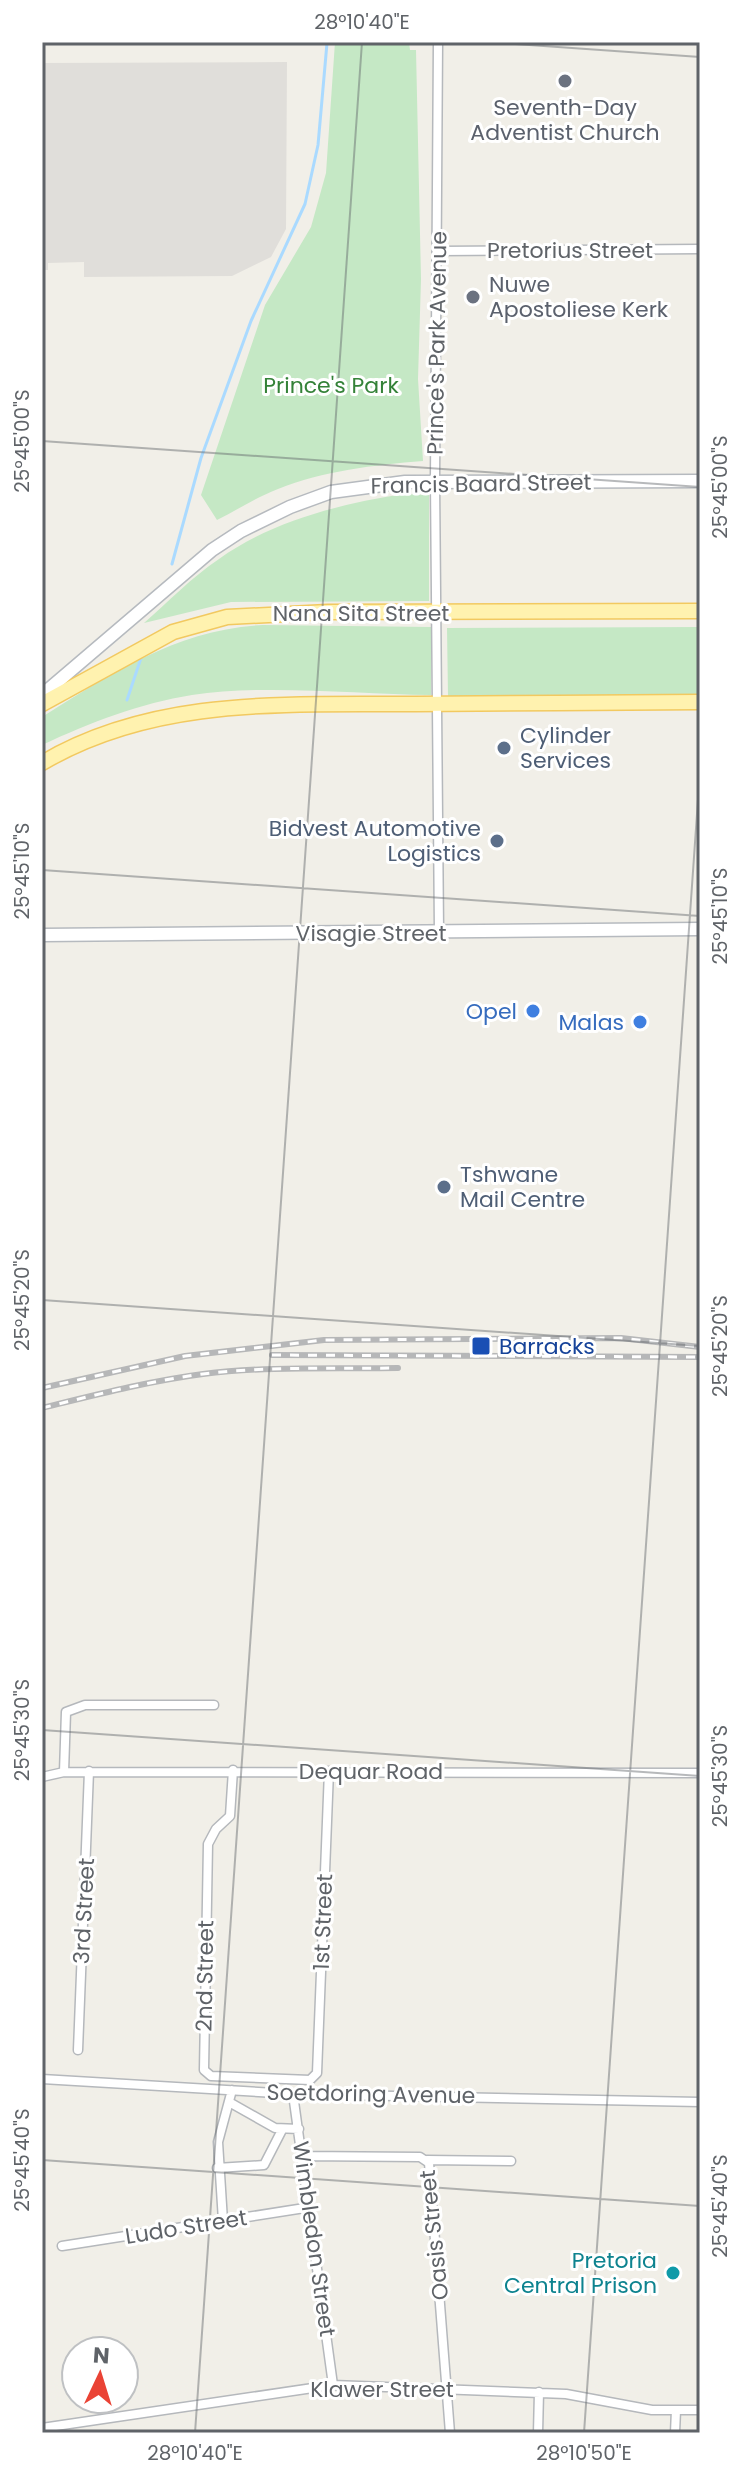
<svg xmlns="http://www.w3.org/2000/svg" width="742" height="2475" viewBox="0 0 742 2475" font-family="Poppins,sans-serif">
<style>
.industrial{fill:#e0deda}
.green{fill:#c5e8c5}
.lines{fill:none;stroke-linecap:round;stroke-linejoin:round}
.stream{stroke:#aadaff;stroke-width:3}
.street-casing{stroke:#b5b8bc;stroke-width:11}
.secondary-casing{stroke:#b6babf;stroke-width:15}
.primary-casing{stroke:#f2c960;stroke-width:17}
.street{stroke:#fff;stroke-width:8}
.secondary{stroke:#fff;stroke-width:12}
.primary{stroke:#fff2af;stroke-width:14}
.rail-casing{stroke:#b6b7b8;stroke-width:6}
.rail{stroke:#fff;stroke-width:3;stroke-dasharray:9;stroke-linecap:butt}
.ticks{fill:none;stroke:#5f6368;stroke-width:2;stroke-opacity:0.45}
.worship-dot{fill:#6b7280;stroke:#fff;stroke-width:3}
.service-dot{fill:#5c6f8a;stroke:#fff;stroke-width:3}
.shop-dot{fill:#3f7fe0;stroke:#fff;stroke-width:3}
.transit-dot{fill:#1a4fb4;stroke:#fff;stroke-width:3}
.culture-dot{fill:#0f9aa8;stroke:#fff;stroke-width:3}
.labels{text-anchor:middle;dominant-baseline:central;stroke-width:6;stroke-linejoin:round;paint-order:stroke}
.worship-label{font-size:22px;fill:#5b616d;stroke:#fff}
.street-label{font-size:22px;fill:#5f6368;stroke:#fff}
.park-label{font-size:22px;fill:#348238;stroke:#fff}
.service-label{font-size:22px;fill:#4e5e75;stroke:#fff;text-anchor:start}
.shop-label{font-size:22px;fill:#366cbe;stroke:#fff;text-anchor:end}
.transit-label{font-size:22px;fill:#164399;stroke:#fff;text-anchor:start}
.culture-label{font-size:22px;fill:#0d838f;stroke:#fff;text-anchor:end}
.neatline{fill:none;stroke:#5f6368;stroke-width:3}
.ticks-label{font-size:20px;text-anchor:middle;fill:#5f6368}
</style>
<rect width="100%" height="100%" fill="#f1efe8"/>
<!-- industrial -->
<path class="industrial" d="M287 62 286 229 271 257 232 276 84 277V262L48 263V270H42V63Z"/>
<!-- green -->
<path class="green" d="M335 42H409L410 50H416L421 279 418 379 423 461C374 465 323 471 278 489 257 497 237 510 217 520L201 495 265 305 311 227 326 173Z
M403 494 429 495V601L231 602 144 623C168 602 192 577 219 559 272 521 340 504 403 494Z
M263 625 431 627V695C358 694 262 684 192 695 141 703 89 723 42 745V717C112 673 178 629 263 625Z
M700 627V696H448L447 628Z"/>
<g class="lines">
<!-- stream -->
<path class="stream" d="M172 564 201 458 251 321 305 204 318 145 327 43
M127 700 141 658"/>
<defs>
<path id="street" d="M438 42 435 481 439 932
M439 251 700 249
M233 1770 230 1816 216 1829 208 1844 204 2070 211 2076 310 2080 317 2073 329 1771
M64 1772 66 1712 85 1705H214
M42 1777 64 1772 700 1773
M78 2050 89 1771
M42 2079 293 2094 700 2102
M293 2094 333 2385
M229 2102 275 2128 299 2129
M303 2156 420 2157 429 2163 450 2433
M427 2160 511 2161
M217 2168 264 2165 282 2130
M223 2221 218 2142 232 2090
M62 2246 311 2207
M42 2428 333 2385 566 2394 652 2410H700
M538 2433 539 2392
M675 2433 676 2410"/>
<path id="secondary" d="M42 695 212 550 241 531 290 507 331 492 405 482 700 481
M42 935 700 929"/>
<path id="primary" d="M42 704 173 632 227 617 328 612 700 611
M42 763C155 696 288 705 415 704 510 703 605 703 700 702"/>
</defs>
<!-- street casing -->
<use href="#street" class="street-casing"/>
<!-- secondary casing -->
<use href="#secondary" class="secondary-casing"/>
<!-- primary casing -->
<use href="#primary" class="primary-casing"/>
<!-- street -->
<use href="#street" class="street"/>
<!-- secondary -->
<use href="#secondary" class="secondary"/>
<!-- primary -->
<use href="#primary" class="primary"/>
<defs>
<path id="rail" d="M272 1355 700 1357
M42 1388 185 1356 324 1340 621 1338 700 1347
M42 1408C95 1395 149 1381 203 1374 268 1366 333 1369 398 1368"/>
</defs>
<!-- rail casing -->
<use href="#rail" class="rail-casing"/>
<!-- rail -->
<use href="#rail" class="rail"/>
</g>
<!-- ticks -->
<path class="ticks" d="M486 42 700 57M42 441 700 487M42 870 700 916M42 1300 700 1346M42 1730 700 1776M42 2160 700 2206M195 2433 362 42M584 2433 700 771"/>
<!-- markers -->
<g class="worship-dot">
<circle cx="565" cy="81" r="8"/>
<circle cx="473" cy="297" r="8"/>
</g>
<g class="service-dot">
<circle cx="504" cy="748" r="8"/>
<circle cx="497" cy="841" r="8"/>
<circle cx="444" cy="1187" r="8"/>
</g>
<g class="shop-dot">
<circle cx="533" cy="1011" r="8"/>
<circle cx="640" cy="1022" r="8"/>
</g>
<rect class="transit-dot" x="471" y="1336" width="20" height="20" rx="4"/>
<circle class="culture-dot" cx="673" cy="2273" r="8"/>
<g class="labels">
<!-- worship labels -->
<g class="worship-label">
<text x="565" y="107">Seventh-Day<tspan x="565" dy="25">Adventist Church</tspan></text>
<text x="489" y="284" text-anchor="start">Nuwe<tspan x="489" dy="25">Apostoliese Kerk</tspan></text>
</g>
<!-- street labels -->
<g class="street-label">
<text x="570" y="250">Pretorius Street</text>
<text transform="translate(437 343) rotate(-89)">Prince's Park Avenue</text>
<text transform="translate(481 484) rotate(-1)">Francis Baard Street</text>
<text x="361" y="613">Nana Sita Street</text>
<text x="371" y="933">Visagie Street</text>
<text x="371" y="1771">Dequar Road</text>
<text transform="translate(84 1911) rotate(-87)">3rd Street</text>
<text transform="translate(323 1922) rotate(-88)">1st Street</text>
<text transform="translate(205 1976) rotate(-89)">2nd Street</text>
<text transform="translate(371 2094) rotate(1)">Soetdoring Avenue</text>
<text transform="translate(186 2227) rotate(-9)">Ludo Street</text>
<text transform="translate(434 2235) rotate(-96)">Oasis Street</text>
<text transform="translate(314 2239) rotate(82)">Wimbledon Street</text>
<text x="382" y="2389">Klawer Street</text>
</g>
<!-- park labels -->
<g class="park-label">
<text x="331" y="385">Prince's Park</text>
</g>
<!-- service labels -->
<g class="service-label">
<text x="520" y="735">Cylinder<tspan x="520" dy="25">Services</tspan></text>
<text x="481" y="828" text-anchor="end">Bidvest Automotive<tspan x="481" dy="25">Logistics</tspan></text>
<text x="460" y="1174">Tshwane<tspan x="460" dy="25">Mail Centre</tspan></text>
</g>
<!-- shop labels -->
<g class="shop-label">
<text x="517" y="1011">Opel</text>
<text x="624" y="1022">Malas</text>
</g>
<!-- transit labels -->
<g class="transit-label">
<text x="499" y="1346">Barracks</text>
</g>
<!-- culture labels -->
<g class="culture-label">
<text x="657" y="2260">Pretoria<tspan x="657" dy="25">Central Prison</tspan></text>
</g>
</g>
<!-- border -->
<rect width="742" height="2475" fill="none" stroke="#ffffff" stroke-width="88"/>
<!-- north arrow -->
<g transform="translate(100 2375) rotate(4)"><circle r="38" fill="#ffffff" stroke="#bfc1c3" stroke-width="2"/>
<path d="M0-6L14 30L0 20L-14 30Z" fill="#ea4335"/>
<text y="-12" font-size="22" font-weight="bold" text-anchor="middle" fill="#5f6368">N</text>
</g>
<rect x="44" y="44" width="654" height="2387" class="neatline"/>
<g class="ticks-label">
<text x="362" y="29">28°10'40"E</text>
<text transform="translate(22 441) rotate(-90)" y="7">25°45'00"S</text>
<text transform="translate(720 487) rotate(-90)" y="7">25°45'00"S</text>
<text transform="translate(22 871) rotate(-90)" y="7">25°45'10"S</text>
<text transform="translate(720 916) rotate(-90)" y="7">25°45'10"S</text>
<text transform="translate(22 1300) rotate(-90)" y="7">25°45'20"S</text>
<text transform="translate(720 1346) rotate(-90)" y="7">25°45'20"S</text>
<text transform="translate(22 1730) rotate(-90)" y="7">25°45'30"S</text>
<text transform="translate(720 1776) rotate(-90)" y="7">25°45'30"S</text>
<text transform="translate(22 2160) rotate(-90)" y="7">25°45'40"S</text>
<text transform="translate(720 2206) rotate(-90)" y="7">25°45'40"S</text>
<text x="195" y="2460">28°10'40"E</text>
<text x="584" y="2460">28°10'50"E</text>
</g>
</svg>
